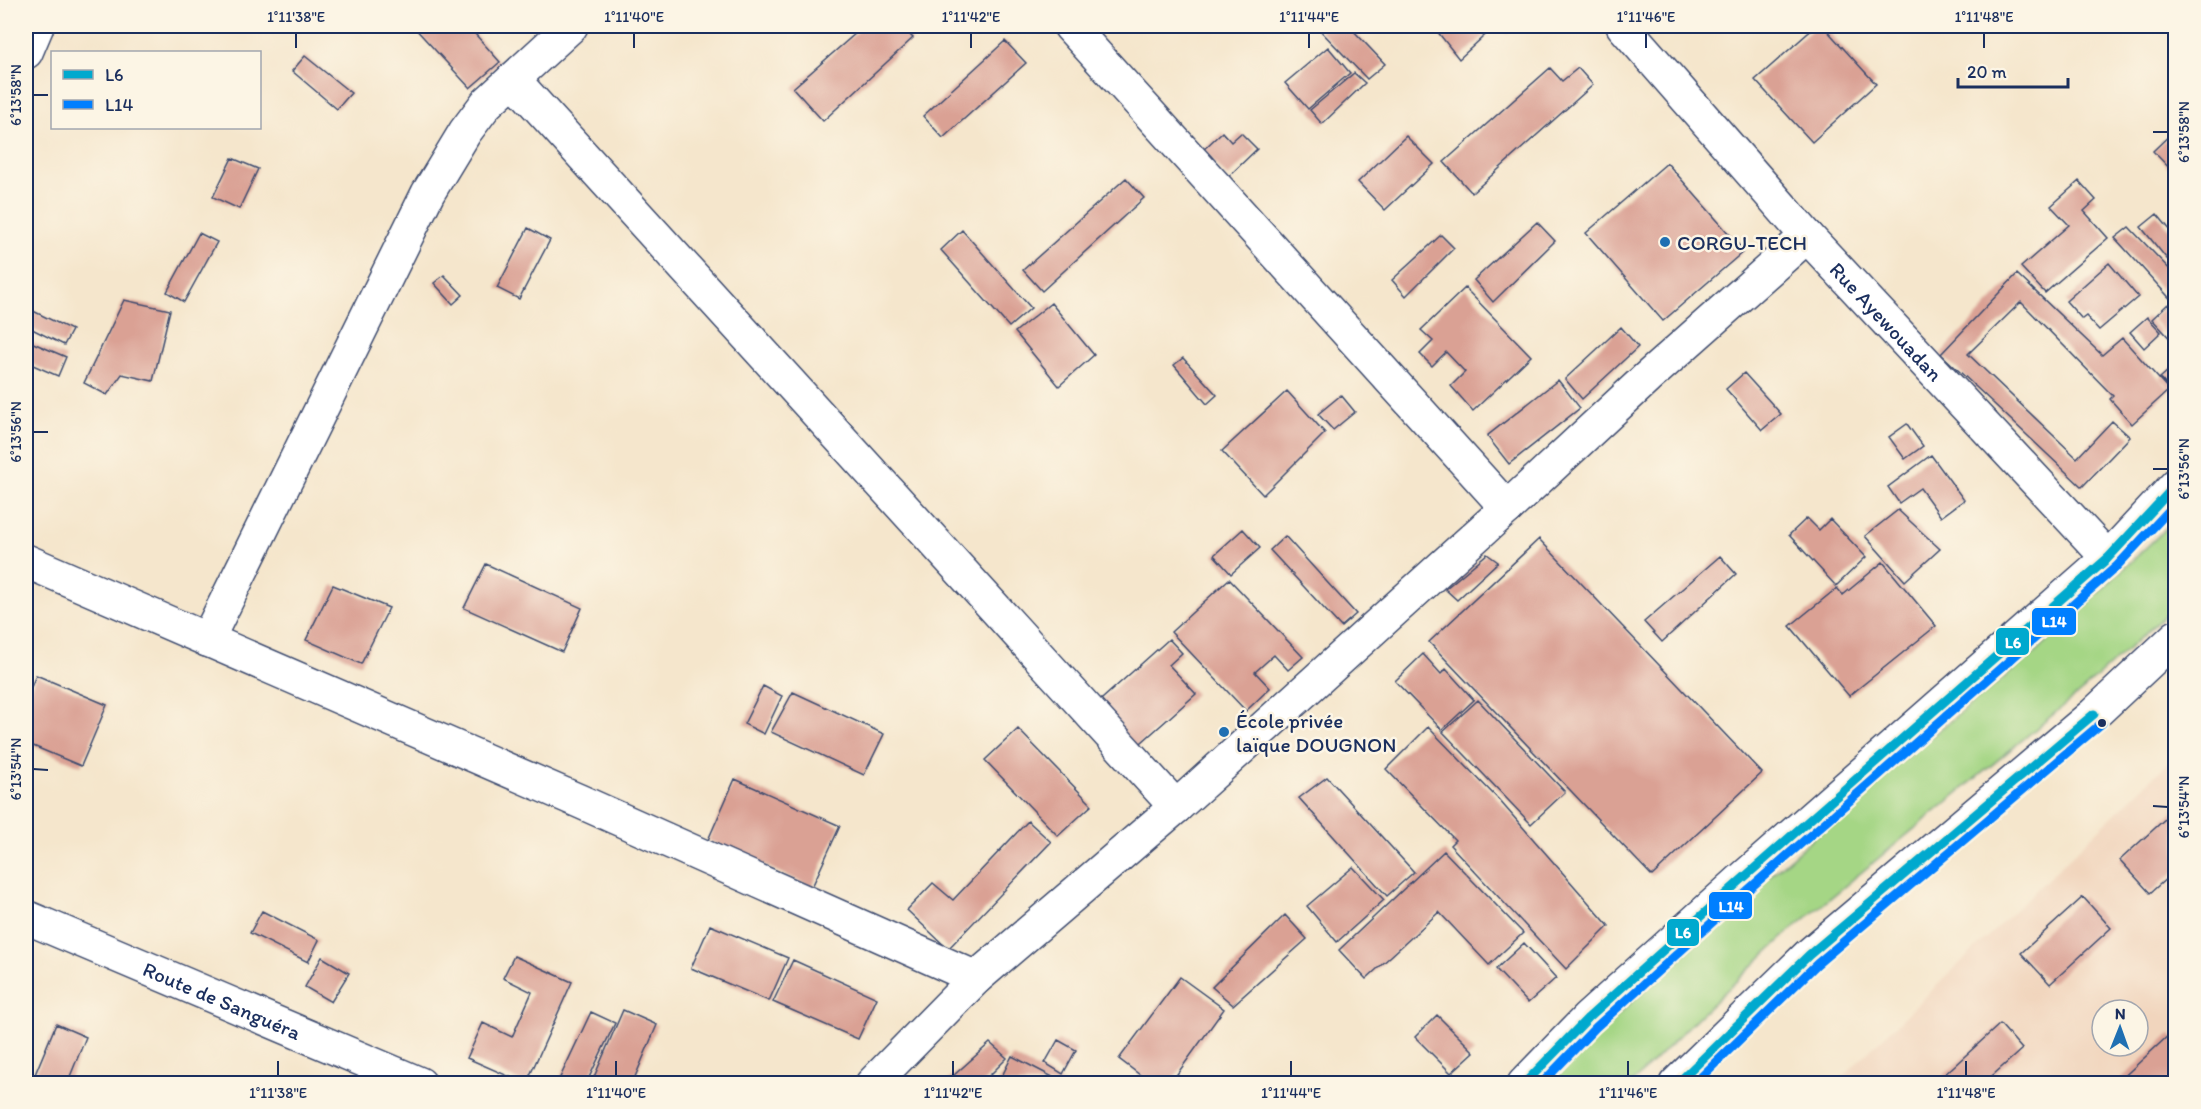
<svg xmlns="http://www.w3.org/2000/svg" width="2201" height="1109" viewBox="0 0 2201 1109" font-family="Itim,sans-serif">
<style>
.built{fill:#f1d5bd;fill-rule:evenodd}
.green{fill:#a5d685;stroke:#608272;stroke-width:1.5}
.building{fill:#daa194}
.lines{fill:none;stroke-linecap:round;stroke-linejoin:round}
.minor-casing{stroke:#3c4a6e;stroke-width:36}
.major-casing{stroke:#3c4a6e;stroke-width:36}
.minor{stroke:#fff;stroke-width:33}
.major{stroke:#fff;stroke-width:33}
.bus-1-casing{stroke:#fcf5e5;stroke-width:14}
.bus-2-casing{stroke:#fcf5e5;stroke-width:14}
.bus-1{stroke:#00a9ce;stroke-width:9}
.bus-2{stroke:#007fff;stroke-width:9}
.ticks{fill:none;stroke:#1b2f5e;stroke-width:2}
.poi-dot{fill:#1f6fb2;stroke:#fcf5e5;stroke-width:2}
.bus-dot{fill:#1b2f5e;stroke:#fcf5e5;stroke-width:2}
.labels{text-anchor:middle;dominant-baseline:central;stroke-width:5;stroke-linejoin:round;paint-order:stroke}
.poi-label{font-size:21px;fill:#1b2f5e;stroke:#fcf5e5;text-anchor:start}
.street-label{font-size:21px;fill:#1b2f5e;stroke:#fcf5e5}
.line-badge{stroke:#fcf5e5;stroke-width:2}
.badge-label{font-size:16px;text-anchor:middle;font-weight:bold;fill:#fff}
.neatline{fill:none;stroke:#1b2f5e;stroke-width:2}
.ticks-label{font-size:15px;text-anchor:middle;fill:#1b2f5e}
</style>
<rect width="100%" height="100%" fill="#fcf5e5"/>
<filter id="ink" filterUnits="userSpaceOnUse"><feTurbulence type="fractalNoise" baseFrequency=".0167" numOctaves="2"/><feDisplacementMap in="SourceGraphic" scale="12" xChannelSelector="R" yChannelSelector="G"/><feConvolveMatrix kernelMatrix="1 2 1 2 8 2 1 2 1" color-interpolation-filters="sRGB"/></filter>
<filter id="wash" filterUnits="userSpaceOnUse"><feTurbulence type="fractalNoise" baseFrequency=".008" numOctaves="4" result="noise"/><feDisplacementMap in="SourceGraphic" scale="24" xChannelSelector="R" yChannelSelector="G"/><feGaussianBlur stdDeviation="1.35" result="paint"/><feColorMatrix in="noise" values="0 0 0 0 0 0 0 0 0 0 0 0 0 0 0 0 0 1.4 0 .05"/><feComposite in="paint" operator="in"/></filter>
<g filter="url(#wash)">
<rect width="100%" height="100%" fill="#f5e6cc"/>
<!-- built -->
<path class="built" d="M2175 756V1083H1836ZM2102 1010H2138V1046H2102Z"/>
<!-- green -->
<path class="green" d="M2175 520V606L2083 690 1789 932 1698 1017 1632 1083 1550 1084 1587 1043 1750 893 1914 750 2037 651Z"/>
<g id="blocks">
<!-- building -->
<path class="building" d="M413 26H468L500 62 470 88Z
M864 26H901L913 38 823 121 793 88Z
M1316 26H1349L1385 64 1367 79Z
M1433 26H1495L1459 59Z
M1501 26H1519L1507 34Z
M1816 26H1823L1876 84 1812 142 1755 80Z
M1952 26H1966L1959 32Z
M1005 41 1026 63 943 138 923 116Z
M1328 47 1350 73 1308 109 1285 83Z
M305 56 351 93 337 109 292 71Z
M1550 68 1562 81 1578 68 1593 85 1472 193 1444 162Z
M1354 73 1365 83 1322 124 1310 110Z
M2176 129V175L2153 151Z
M1222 132 1231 142 1241 133 1257 149 1228 177 1203 150Z
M1406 136 1434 164 1385 210 1358 182Z
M232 158 258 169 239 209 213 197Z
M1667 163 1744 251 1663 321 1586 233Z
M1126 178 1144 198 1042 291 1023 270Z
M2079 181 2096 200 2084 211 2108 238 2045 293 2021 267 2069 225 2051 206Z
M2157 214 2176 237V270L2141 227Z
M1537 222 1555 241 1493 302 1474 280Z
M2129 227 2176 276V305L2115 238Z
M528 228 550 240 519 299 497 288Z
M962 230 1031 308 1009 327 941 250Z
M199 233 217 242 184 302 167 292Z
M1441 235 1454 248 1406 296 1392 280Z
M2109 263 2138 297 2099 330 2086 316 2082 319 2066 301Z
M2017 274 2102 355 2122 338 2169 390 2132 424 2110 399 2113 396 2021 302 1968 354 2077 458 2112 421 2130 437 2082 487 1941 354Z
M444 275 463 295 453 304 434 283Z
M1465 288 1531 356 1473 411 1451 386 1465 372 1446 352 1432 366 1420 354 1433 341 1421 330Z
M124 300 170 310 153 381 122 374 107 395 84 383Z
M1051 303 1094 355 1059 386 1015 332Z
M2168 304 2176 312V345L2152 319Z
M29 309 72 330 64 345 26 326V315Z
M2147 317 2161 332 2144 348 2130 332Z
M1621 327 1638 347 1582 399 1565 379Z
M26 340 66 357 58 376 26 362Z
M1183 358 1217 395 1207 404 1174 365Z
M2176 364V392L2174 394 2160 378Z
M1744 373 1781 414 1762 430 1726 389Z
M1558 380 1580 408 1509 464 1487 436Z
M1287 391 1325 433 1263 495 1222 451Z
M1341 395 1355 412 1333 430 1318 414Z
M1907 424 1923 446 1905 459 1889 437Z
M1931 455 1964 500 1941 517 1920 488 1899 503 1888 487Z
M1898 510 1940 549 1905 581 1865 536Z
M1807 518 1819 530 1830 519 1866 557 1836 586 1789 535Z
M1243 529 1260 548 1231 574 1214 555Z
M1285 536 1356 614 1341 627 1270 550Z
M1539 539 1762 773 1652 876 1429 642Z
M1487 554 1498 562 1457 600 1445 589Z
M1720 556 1736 574 1662 642 1644 622Z
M1883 562 1936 626 1849 696 1790 626 1837 588 1843 595Z
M486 564 582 608 562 652 464 608Z
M1229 579 1303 657 1288 670 1274 655 1255 672 1270 688 1246 711 1171 632Z
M333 585 389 608 361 664 306 640Z
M1169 639 1182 653 1169 665 1196 694 1133 750 1093 707Z
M1423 654 1441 674 1446 669 1474 700 1442 730 1395 681Z
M36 675 107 705 81 766 26 743V699Z
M763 686 782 696 764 734 744 724Z
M793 692 884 734 864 775 771 732Z
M1478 700 1565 792 1531 824 1443 732Z
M1428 727 1499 800 1609 926 1566 969 1450 845 1455 840 1386 769Z
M1018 729 1092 805 1058 836 985 760Z
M1327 777 1414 872 1387 896 1299 798Z
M735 779 840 826 812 887 708 840Z
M2176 809V870L2150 893 2120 860Z
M1028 821 1051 842 948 949 907 910 933 883 953 900Z
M1444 851 1523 933 1489 965 1439 912 1366 979 1339 950Z
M1353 867 1384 900 1337 942 1307 906Z
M2083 897 2111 928 2050 984 2021 953Z
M262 911 319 940 308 962 250 933Z
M1285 915 1307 939 1233 1005 1212 987Z
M710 925 788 958 769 1001 691 968Z
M1524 943 1556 978 1528 1003 1496 969Z
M514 956 572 982 526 1084 467 1058 483 1023 512 1037 532 992 503 978Z
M322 957 349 973 331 1002 305 987Z
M793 960 877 998 858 1039 773 1002Z
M1180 977 1224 1009 1170 1084H1152L1119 1059Z
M623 1010 657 1025 632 1084H591Z
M591 1012 615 1023 586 1084H557Z
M1437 1015 1474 1052 1451 1073 1415 1037Z
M56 1024 86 1037 67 1084H31Z
M2000 1024 2022 1049 1983 1084H1950L1943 1076Z
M2170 1034 2176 1040V1072L2163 1084H2116Z
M1058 1040 1076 1050 1063 1074 1045 1063Z
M990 1043 1007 1058 981 1084H944Z
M1012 1056 1066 1084H998Z"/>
</g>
</g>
<g filter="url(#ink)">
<use href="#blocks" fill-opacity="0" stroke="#3c4a6e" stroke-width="1.5"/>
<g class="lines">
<defs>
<g id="minor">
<path d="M1070 26 1507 508"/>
<path id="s1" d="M1623 26 1807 236 2108 558"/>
<path d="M26 52 37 26"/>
<path d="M513 79 1176 807"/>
<path d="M26 561 579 801 976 978"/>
<path d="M207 640 428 193 465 132 486 104 571 26"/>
<path id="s2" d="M26 917 420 1084"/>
<path d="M872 1084 976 978 1176 807 1507 508 1648 377 1807 236"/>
</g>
<path id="major" d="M1524 1084 1588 1018 1740 881 2108 558 2176 485
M1676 1084 1809 955 2094 714 2176 637"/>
</defs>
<!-- minor casing -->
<use href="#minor" class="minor-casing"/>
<!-- major casing -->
<use href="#major" class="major-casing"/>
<!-- minor -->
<use href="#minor" class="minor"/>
<!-- major -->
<use href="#major" class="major"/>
<defs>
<path id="bus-1" d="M1524 1084 1588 1018 1740 881 2108 558 2171 490
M1677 1084 1809 955 2094 714"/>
<path id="bus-2" d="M1541 1084 1596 1027 1748 890 2116 567 2176 503
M1694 1084 1817 964 2102 723"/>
</defs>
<!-- bus-1 casing -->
<use href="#bus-1" class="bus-1-casing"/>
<!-- bus-2 casing -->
<use href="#bus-2" class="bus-2-casing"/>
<!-- bus-1 -->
<use href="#bus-1" class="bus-1"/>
<!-- bus-2 -->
<use href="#bus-2" class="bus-2"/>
</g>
</g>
<!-- ticks -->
<path class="ticks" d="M296 48V33M634 48V33M971 48V33M1309 48V33M1646 48V33M1984 48V33M33 95H48M2153 132H2168M33 432H48M2153 469H2168M33 769 48 770M2153 806 2168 807M278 1076V1061M616 1076V1061M953 1076V1061M1291 1076V1061M1628 1076V1061M1966 1076V1061"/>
<!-- markers -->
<g class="poi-dot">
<circle cx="1665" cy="242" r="6"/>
<circle cx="1224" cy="732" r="6"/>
</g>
<circle class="bus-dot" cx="2102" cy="723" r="5"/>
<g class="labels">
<!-- poi labels -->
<g class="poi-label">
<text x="1677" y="242">CORGU-TECH</text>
<text x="1236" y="720">École privée<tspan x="1236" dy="24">laïque DOUGNON</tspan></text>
</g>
<!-- street labels -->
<g class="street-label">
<text stroke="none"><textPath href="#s1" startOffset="396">Rue Ayewouadan</textPath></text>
<text stroke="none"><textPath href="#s2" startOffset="213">Route de Sanguéra</textPath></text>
</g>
</g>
<g class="line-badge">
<rect x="2031" y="607" width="46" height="29" rx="6" fill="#007fff"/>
<rect x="1995" y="627" width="35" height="29" rx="6" fill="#00a9ce"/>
<rect x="1708" y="891" width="45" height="29" rx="6" fill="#007fff"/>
<rect x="1666" y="918" width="34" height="29" rx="6" fill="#00a9ce"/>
</g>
<g class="badge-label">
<text x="2054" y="627">L14</text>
<text x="2013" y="648">L6</text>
<text x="1731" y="912">L14</text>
<text x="1683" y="938">L6</text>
</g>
<!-- margin -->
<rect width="2201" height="1109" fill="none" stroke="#fcf5e5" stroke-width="66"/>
<!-- legend -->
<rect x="51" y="51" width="210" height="78" fill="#fcf5e5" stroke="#a2a6af" stroke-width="1.5"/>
<rect x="63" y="70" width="30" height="9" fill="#00a9ce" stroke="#a2a6af" stroke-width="1.5"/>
<text x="105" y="81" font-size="18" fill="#1b2f5e">L6</text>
<rect x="63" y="100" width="30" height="9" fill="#007fff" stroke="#a2a6af" stroke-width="1.5"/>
<text x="105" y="111" font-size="18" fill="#1b2f5e">L14</text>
<!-- north arrow -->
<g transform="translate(2120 1028) rotate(1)"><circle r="28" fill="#fcf5e5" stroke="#a2a6af" stroke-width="1.5"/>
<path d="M0-4.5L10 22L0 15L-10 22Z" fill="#1f6fb2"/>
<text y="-9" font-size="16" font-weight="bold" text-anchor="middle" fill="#1b2f5e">N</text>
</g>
<!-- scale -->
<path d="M1958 78v9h110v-9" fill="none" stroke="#1b2f5e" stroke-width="3"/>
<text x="1967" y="78" font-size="18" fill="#1b2f5e" stroke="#fcf5e5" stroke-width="4.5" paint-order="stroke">20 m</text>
<rect x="33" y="33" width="2135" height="1043" class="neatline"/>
<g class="ticks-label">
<text x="296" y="22">1°11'38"E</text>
<text x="634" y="22">1°11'40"E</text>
<text x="971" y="22">1°11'42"E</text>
<text x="1309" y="22">1°11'44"E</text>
<text x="1646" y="22">1°11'46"E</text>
<text x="1984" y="22">1°11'48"E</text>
<text transform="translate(16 95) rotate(-90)" y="5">6°13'58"N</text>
<text transform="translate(2184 132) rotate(-90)" y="5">6°13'58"N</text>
<text transform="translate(16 432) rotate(-90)" y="5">6°13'56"N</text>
<text transform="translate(2184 469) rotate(-90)" y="5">6°13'56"N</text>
<text transform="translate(16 769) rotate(-90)" y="5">6°13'54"N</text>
<text transform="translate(2184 807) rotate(-90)" y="5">6°13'54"N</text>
<text x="278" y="1098">1°11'38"E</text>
<text x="616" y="1098">1°11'40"E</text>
<text x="953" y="1098">1°11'42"E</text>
<text x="1291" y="1098">1°11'44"E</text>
<text x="1628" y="1098">1°11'46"E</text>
<text x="1966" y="1098">1°11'48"E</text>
</g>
</svg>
